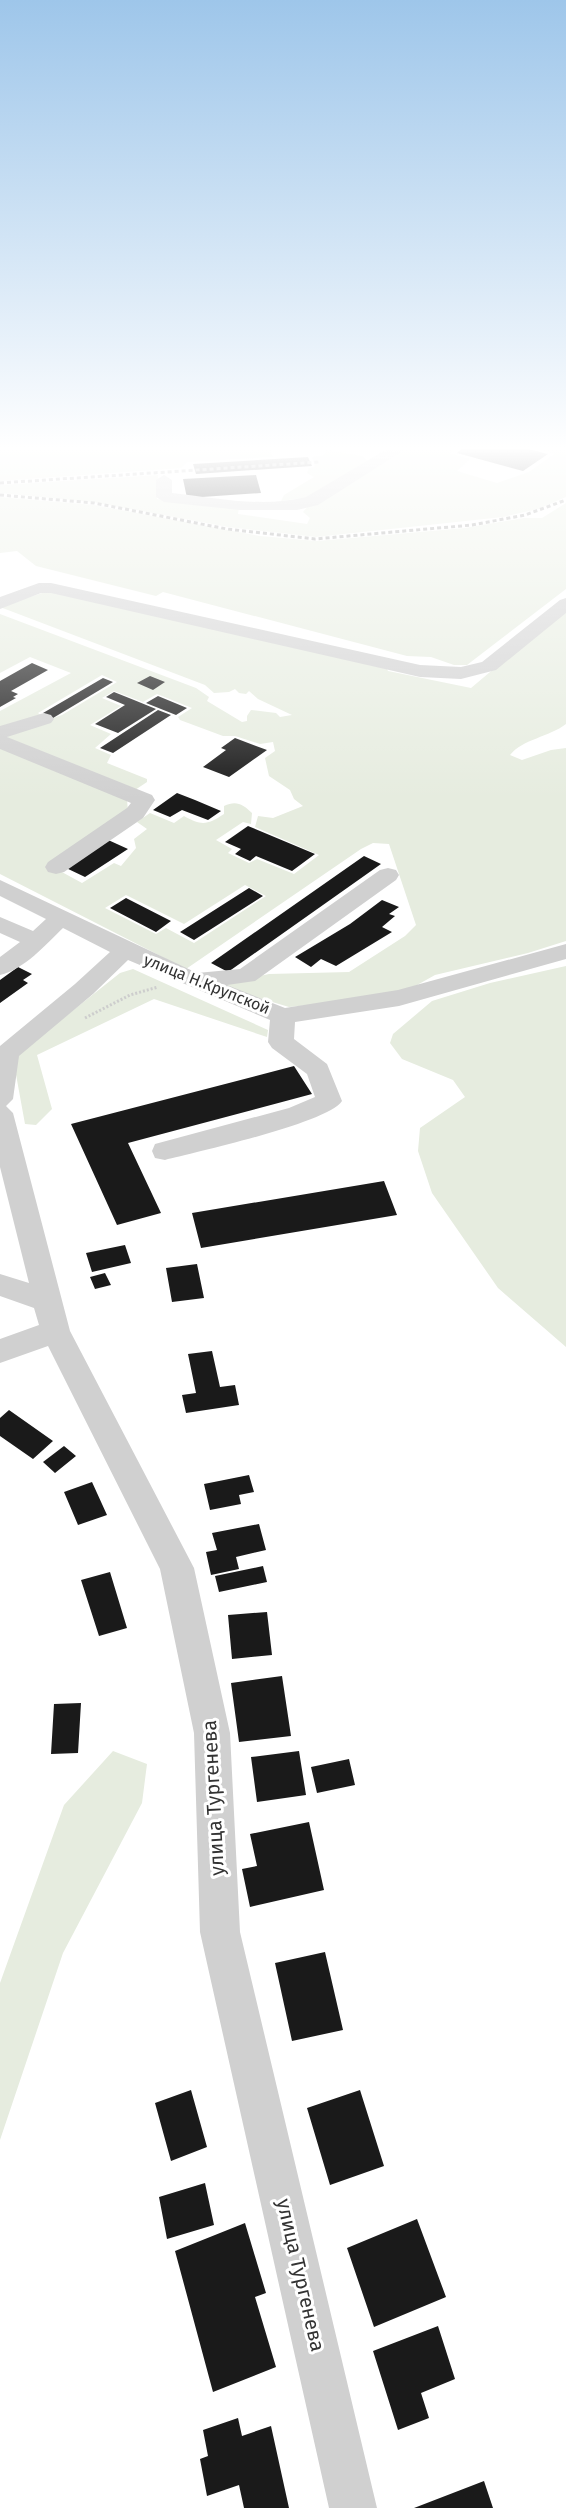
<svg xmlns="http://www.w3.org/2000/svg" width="566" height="2508" viewBox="0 0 566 2508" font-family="'Fira Sans',sans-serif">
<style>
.green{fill:#e6ecdf;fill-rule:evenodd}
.building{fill:#1a1a1a}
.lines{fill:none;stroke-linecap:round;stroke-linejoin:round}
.path{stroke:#cdcdcd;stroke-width:3;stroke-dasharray:2 2;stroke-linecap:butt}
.minor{fill:#d0d0d0;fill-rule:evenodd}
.rail{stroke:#888;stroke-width:3;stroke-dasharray:4 3;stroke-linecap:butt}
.labels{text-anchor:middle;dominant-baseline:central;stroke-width:6;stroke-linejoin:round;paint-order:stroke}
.street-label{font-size:16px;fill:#333;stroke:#fff}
.near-street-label{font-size:20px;fill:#333;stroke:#fff}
</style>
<rect width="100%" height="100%" fill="#fff"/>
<!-- green -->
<path class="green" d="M0 449H270L273 457 187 462 181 468 0 481Z
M405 449H456L450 453 470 459 457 471 497 483 529 472 554 454 538 449H566V497L538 509 503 517 316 537 228 527 93 502 0 493V485L158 475 157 499 239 507 238 514 307 524 310 518 303 512 309 505Z
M327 450 363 456 370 463 310 497 281 501 284 495 314 477 307 473 309 468 315 467 312 457 323 455Z
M0 497 94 505 260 536 317 541 465 528 524 518H542L566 503V589L467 665H454L431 657 407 656 163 592 156 596 36 566 17 551 0 553Z
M51 590 387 669 388 671 471 688 566 608V724C549 737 523 739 510 755L522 760 551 750 566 748V941L528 953 435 975 410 989 311 1005 289 1007 252 996 223 984 269 974 349 972 405 936 416 925 389 844 373 843 361 849 186 969 0 874V747L127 799 128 812 49 865 82 883 114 863 121 866 136 848 134 839 147 829 137 822 150 813 174 823 184 816C202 826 207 825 224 814V806C236 800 243 804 252 813L251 824 243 822 216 840 232 849 228 853 249 863 257 859 294 874 319 855 255 827 258 816 273 818 303 806 294 799 290 790 269 776 265 758 275 751 273 742 260 744 235 736H223L180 720 178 717 192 708 157 694 143 702 114 691 102 698 121 706 90 725 111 734 95 748 111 755 107 763 147 779V782L132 792 6 741 9 733 62 715 117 682 102 675 38 713 42 716 0 729V711L71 673 30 657 0 673V614L196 688 209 697 207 701 242 722 247 721V716L251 710 276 713 280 717 292 715 258 699 249 691 246 694 239 693 235 689 229 692 214 693 205 685 0 607ZM245 885 266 896 194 943 166 928 156 934 105 908 126 895 184 924Z
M566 966V1347L498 1288 432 1193 418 1151 420 1128 465 1097 453 1080 402 1059 390 1043 393 1034 432 1001 490 983Z
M133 969 268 1030 267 1037 154 999 37 1055 52 1109 36 1125 25 1124 13 1058 120 973Z
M113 1751 147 1764 142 1803 63 1953 0 2140V1983L64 1805Z"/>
<!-- building -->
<path class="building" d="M462 449H528L548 454 523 471 457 453Z
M308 457 312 466 196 474 193 464Z
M256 475 261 493 187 498 183 479Z
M32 663 48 670 11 691 18 694 13 697 16 698 0 707V681Z
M150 676 165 682 153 690 137 683Z
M103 678 113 682 53 718 43 713Z
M114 692 134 700 156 709 118 733 95 724 125 705 106 697Z
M158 696 187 708 176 715 146 703Z
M158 710 171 715 113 753 100 748Z
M235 738 267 750 229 777 203 767 226 750 221 748Z
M177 793 195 800 221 811 208 820 182 810 170 817 153 810Z
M248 826 315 854 292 871 256 856 250 861 235 854 241 849 225 842Z
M106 839 128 849 85 877 64 867Z
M364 856 381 864 228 972 211 963Z
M249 888 263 896 194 940 180 932Z
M126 898 171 921 156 932 110 908Z
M382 900 399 907 389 914 395 916 382 927 392 932 336 966 321 959 311 967 295 957 350 924Z
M18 967 32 974 23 980 28 983 0 1003V980Z
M294 1066 312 1094 128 1143 161 1213 117 1225 71 1124Z
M384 1181 397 1215 201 1248 192 1213Z
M125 1245 131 1263 92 1272 86 1253Z
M197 1264 204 1298 172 1302 166 1268Z
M105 1273 111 1285 95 1289 90 1277Z
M212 1351 220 1387 235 1385 239 1405 186 1413 182 1395 196 1393 188 1354Z
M9 1410 53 1441 33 1459 0 1436V1418Z
M64 1446 76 1456 55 1473 43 1462Z
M249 1475 254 1492 239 1495 241 1504 210 1510 204 1484Z
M92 1482 107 1515 78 1525 64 1492Z
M259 1524 266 1550 236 1557 239 1569 211 1575 206 1552 217 1550 212 1533Z
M263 1566 267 1582 219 1592 215 1576Z
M110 1572 127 1628 99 1636 81 1580Z
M267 1612 272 1655 232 1659 228 1615Z
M282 1676 291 1736 239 1742 231 1683Z
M81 1703 78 1753 51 1754 54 1704Z
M299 1751 306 1795 257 1802 251 1757Z
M349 1759 355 1785 317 1793 311 1767Z
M309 1822 324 1890 250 1907 242 1869 257 1866 250 1834Z
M325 1952 343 2030 292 2041 275 1963Z
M191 2090 207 2147 171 2161 155 2103Z
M360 2090 384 2166 330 2185 307 2108Z
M205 2183 214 2225 167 2239 159 2197Z
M417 2219 446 2297 374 2327 347 2248Z
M245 2223 266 2293 255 2297 276 2367 213 2392 175 2251Z
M438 2326 455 2379 421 2393 429 2418 398 2430 373 2351Z
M238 2418 242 2436 271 2426 289 2508H244L239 2485 207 2496 200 2459 208 2456 203 2430Z
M484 2481 493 2508H414Z"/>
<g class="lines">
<!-- path -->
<path class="path" d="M85 1018 130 995 158 987"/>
<!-- minor -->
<path class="minor" d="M387 449H406L318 505 297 510H240L164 502 156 497V480L164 475 172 480V493C216 498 263 508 306 497Z
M39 583H51L420 665 461 667 482 662 560 600 566 598V613L496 670 461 679 420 677 51 593H41L0 609V597Z
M44 713 51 715 54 719 51 723 7 737 152 795 155 800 143 818 64 872 56 874 48 872 45 867 48 862 127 808 131 803 0 749V726Z
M388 868 396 870 399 875 396 880 255 981 227 985 285 1008 398 990 566 944V959L399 1006 295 1022 294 1039 327 1064 342 1101C328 1123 196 1152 165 1160L155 1158 152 1151 155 1144 289 1108 315 1097 307 1074 272 1048 268 1042 270 1020 128 960 93 994 19 1056 13 1099 6 1106 13 1113 70 1331 194 1568 230 1733 240 1932 377 2508H329L200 1932 194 1733 160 1569 48 1346 0 1363V1339L39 1325 34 1308 0 1296V1274L29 1283 0 1167V1046L75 984 110 952 63 928C45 945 25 969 0 975V957L20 942 0 933V917L33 931 46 919 0 896V880L197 973 240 969 380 870Z"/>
<!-- rail -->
<path class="rail" d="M0 483 319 462
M0 495 94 503 227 529 315 539 472 525 525 515 566 500"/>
</g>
<!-- sky -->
<linearGradient id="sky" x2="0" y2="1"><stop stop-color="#9ec6ea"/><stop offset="0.56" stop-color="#fff"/><stop offset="1" stop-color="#fff" stop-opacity="0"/></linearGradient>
<rect width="566" height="800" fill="url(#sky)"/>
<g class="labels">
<!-- street labels -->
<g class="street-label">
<text transform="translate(207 984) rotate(22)">улица Н.Крупской</text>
</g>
<!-- near-street labels -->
<g class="near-street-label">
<text transform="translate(213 1798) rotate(-93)">улица Тургенева</text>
<text transform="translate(301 2275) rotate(77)">улица Тургенева</text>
</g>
</g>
</svg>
